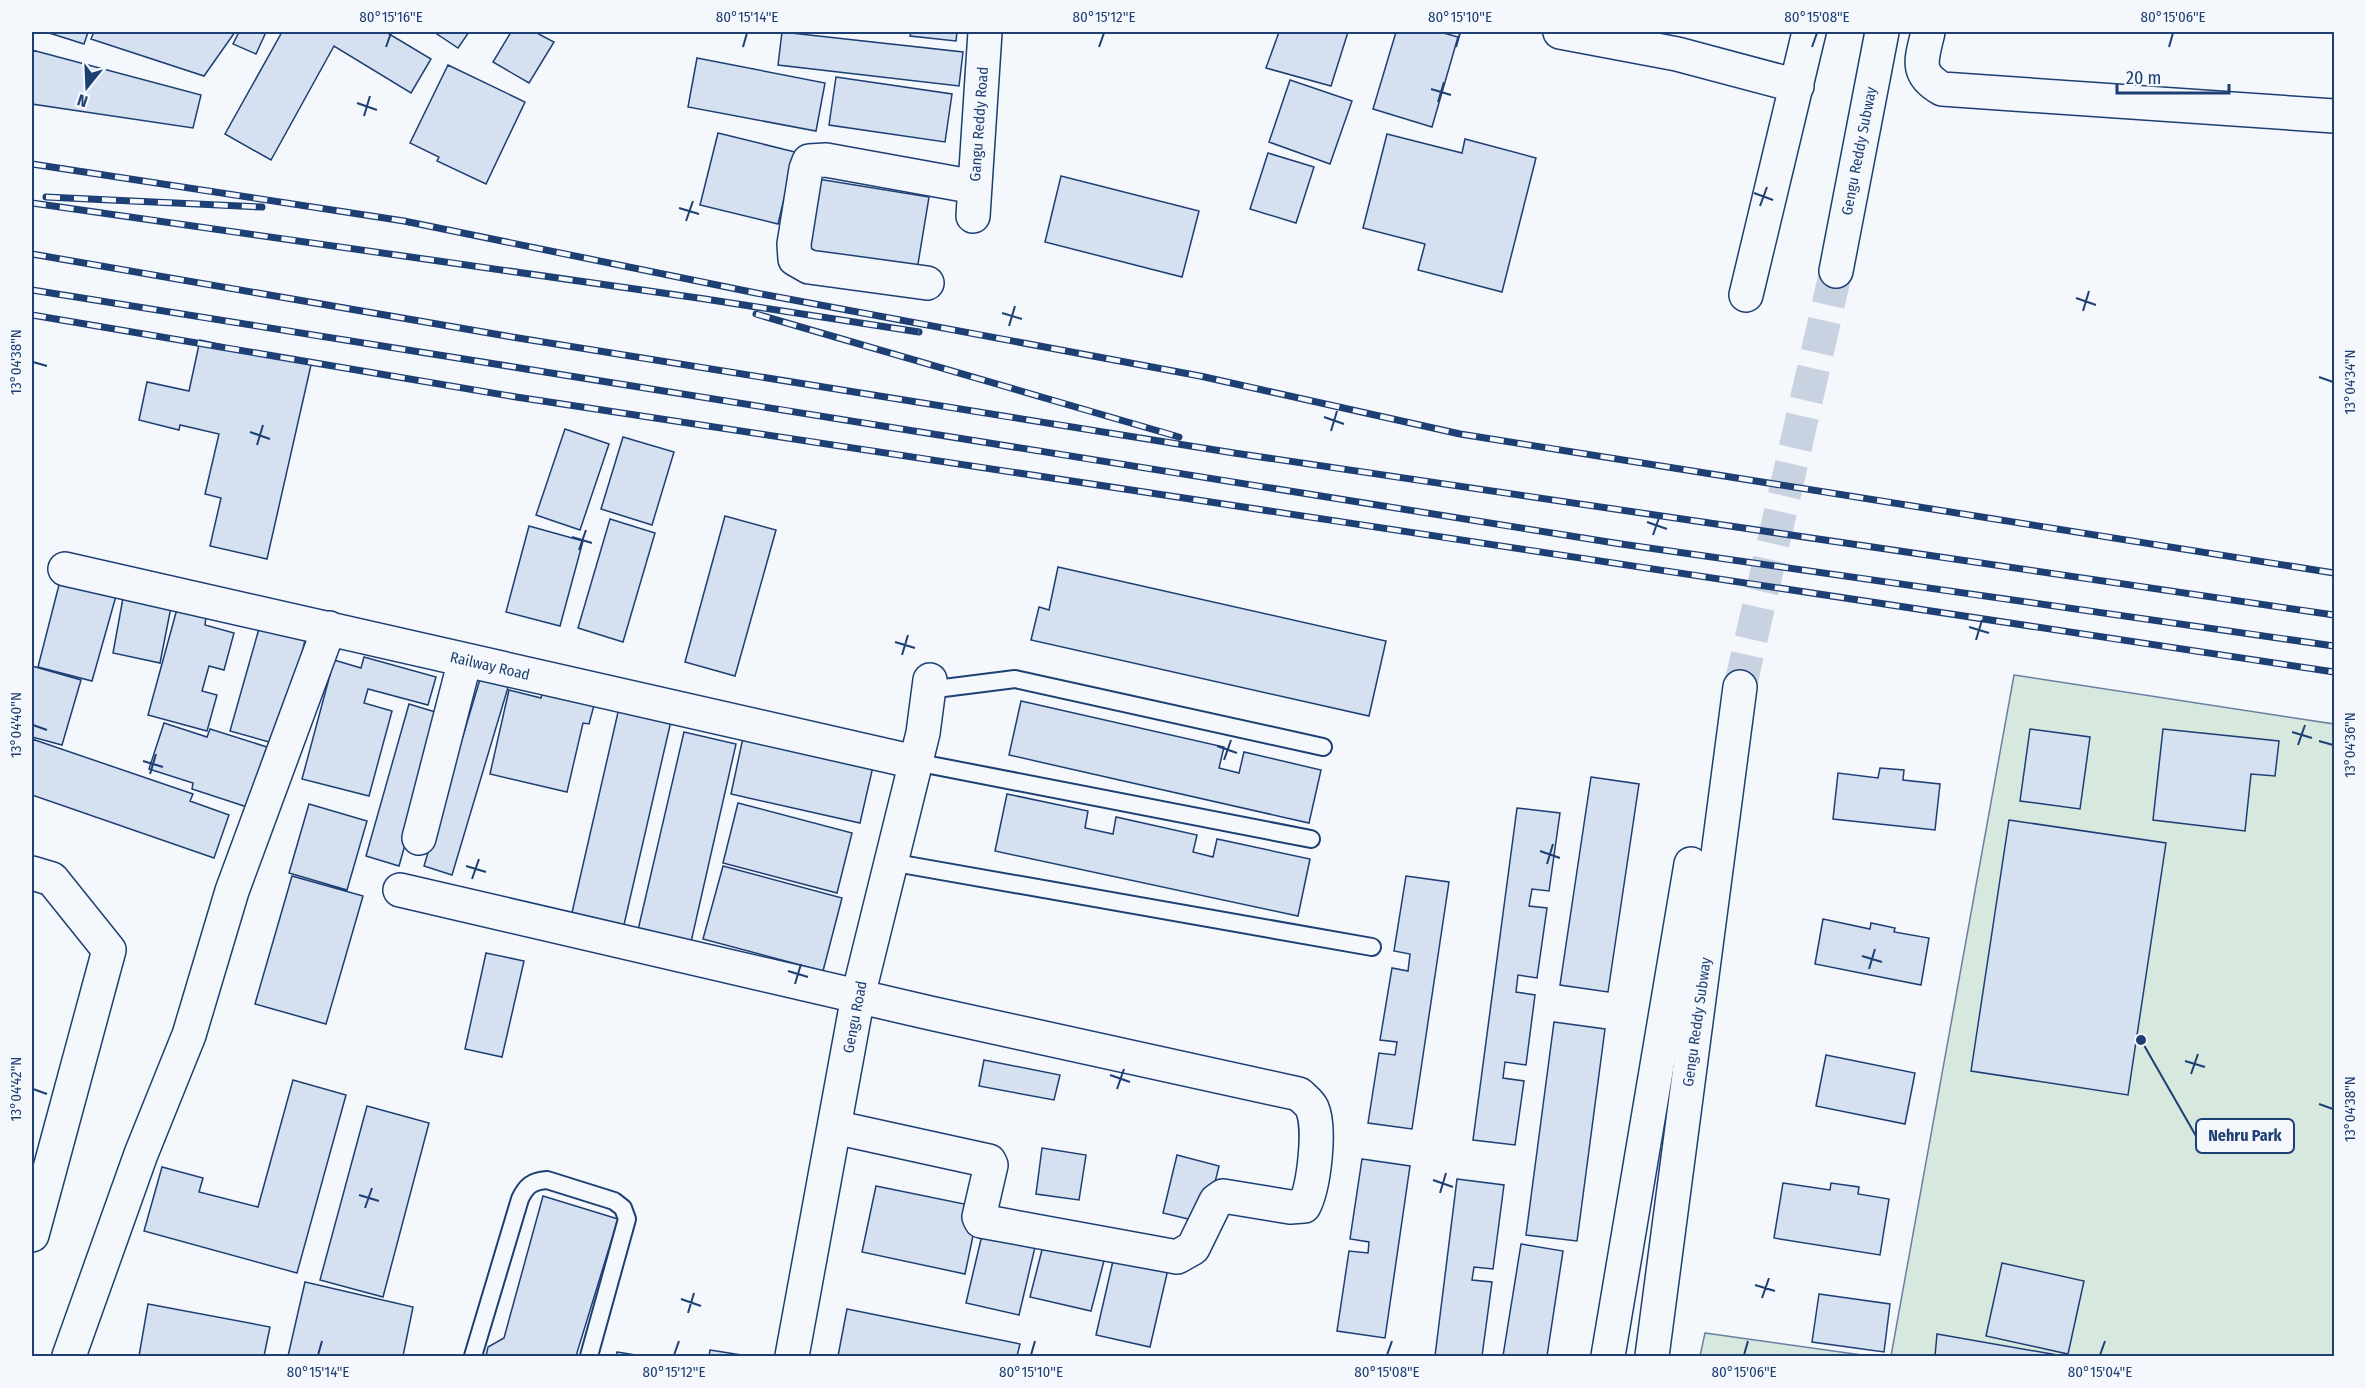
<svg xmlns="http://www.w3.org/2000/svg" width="2366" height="1388" viewBox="0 0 2366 1388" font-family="'Fira Sans Condensed',sans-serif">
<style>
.green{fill:#d7e8df;stroke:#687fa3;stroke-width:1.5}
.building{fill:#d5e0f0;stroke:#1d3f73;stroke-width:1.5}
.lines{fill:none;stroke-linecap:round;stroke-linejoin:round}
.secondary-tunnel{stroke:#c9d2e0;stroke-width:33;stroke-dasharray:33 16;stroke-linecap:butt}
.lane-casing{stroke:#1d3f73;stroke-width:20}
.street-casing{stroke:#1d3f73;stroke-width:36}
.secondary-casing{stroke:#1d3f73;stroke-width:36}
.lane{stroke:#f4f7fb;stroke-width:16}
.street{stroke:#f4f7fb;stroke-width:33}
.secondary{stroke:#f4f7fb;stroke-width:33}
.rail-casing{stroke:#1d3f73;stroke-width:7}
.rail{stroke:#f4f7fb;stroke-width:4.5;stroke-dasharray:14;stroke-linecap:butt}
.ticks{fill:none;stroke:#1d3f73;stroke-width:2}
.labels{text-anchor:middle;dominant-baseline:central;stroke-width:4.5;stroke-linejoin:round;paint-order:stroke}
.street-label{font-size:15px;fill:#1d3f73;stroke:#f4f7fb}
.leader{fill:none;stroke:#1d3f73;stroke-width:2}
.callout-dot{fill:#1d3f73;stroke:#f4f7fb;stroke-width:2}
.callout{fill:#f4f7fb;stroke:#1d3f73;stroke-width:2}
.callout-label{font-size:16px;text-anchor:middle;font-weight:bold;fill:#1d3f73}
.neatline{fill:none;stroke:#1d3f73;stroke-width:2}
.ticks-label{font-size:15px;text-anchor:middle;fill:#1d3f73}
</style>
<rect width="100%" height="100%" fill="#f4f7fb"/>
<!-- green -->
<path class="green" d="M2014 675 2334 724V1356H1891Z
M1705 1333 1869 1356H1700Z"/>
<!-- building -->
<path class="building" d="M46 32H88L84 44Z
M94 32H235L204 76 91 39Z
M239 32H266L256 54 233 44Z
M282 32H386L431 59 411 93 334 46 271 160 225 134Z
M434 32H469L458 48Z
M511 32H535L554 42 529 83 493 62Z
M782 32 963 52 959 86 778 65Z
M911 32H957L956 41 910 36Z
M1279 32H1348L1331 86 1266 68Z
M1396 32H1440L1458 37 1432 127 1373 109Z
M32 50 201 95 193 128 32 104Z
M697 58 825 83 816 131 688 107Z
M448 65 525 102 486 184 437 161 439 157 410 143Z
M836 77 952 94 945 142 829 125Z
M1290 80 1352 101 1330 164 1269 142Z
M718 133 795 152 778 224 700 205Z
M1387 134 1462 153 1465 139 1536 158 1502 292 1418 270 1425 244 1363 228Z
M1268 153 1314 167 1296 223 1250 209Z
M1061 176 1199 211 1182 277 1045 242Z
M818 179 929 197 916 276 805 257Z
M200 340 311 365 267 559 210 546 221 498 205 494 219 434 180 425 179 430 139 420 147 382 189 391Z
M565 429 609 444 580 530 536 515Z
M623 437 674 452 652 525 601 509Z
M725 516 776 530 735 676 685 662Z
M610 519 655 533 623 642 578 628Z
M529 526 583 541 560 626 506 612Z
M1058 567 1386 641 1369 716 1031 640 1039 607 1049 610Z
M60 581 116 596 92 681 38 667Z
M123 598 171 607 160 663 113 653Z
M177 609 206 617 205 625 234 633 224 670 209 666 202 691 217 695 207 731 148 715Z
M262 618 307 632 280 745 230 731Z
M364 657 436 677 428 705 368 689 364 703 392 711 369 796 302 779 334 660 361 668Z
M32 666 81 680 62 745 32 737Z
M481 676 509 684 452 875 424 866Z
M509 690 541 698 543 691 596 698 589 724 583 723 567 792 490 774Z
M1021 701 1224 747 1219 768 1239 773 1244 752 1321 770 1309 823 1009 755Z
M409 704 442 714 399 866 366 856Z
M619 708 671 721 623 929 571 917Z
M164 723 207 737 210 729 267 747 247 807 192 789 193 783 149 769Z
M2030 729 2090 737 2080 809 2020 801Z
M2163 729 2279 741 2275 776 2251 774 2245 831 2153 820Z
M684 732 736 744 691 942 638 930Z
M744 733 874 762 860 823 731 794Z
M32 739 193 794 190 801 229 815 214 858 32 795Z
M1880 768 1904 770 1903 780 1940 784 1935 830 1833 819 1838 773 1878 778Z
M1591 777 1639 784 1608 992 1560 985Z
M1007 794 1088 811 1085 828 1113 834 1116 817 1197 835 1193 852 1213 857 1217 839 1310 859 1298 916 995 851Z
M738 803 852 833 837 893 723 863Z
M309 804 367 821 347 890 289 873Z
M1517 808 1560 813 1549 891 1532 889 1529 906 1547 908 1537 978 1518 975 1516 992 1535 995 1526 1065 1505 1062 1503 1078 1524 1081 1515 1145 1473 1140Z
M2009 820 2166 843 2128 1095 1971 1071Z
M723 866 842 898 823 971 703 939Z
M292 876 363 896 326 1024 255 1004Z
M1406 876 1449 882 1412 1129 1368 1123 1379 1053 1395 1055 1397 1042 1380 1040 1392 968 1408 971 1410 954 1394 951Z
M1823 919 1870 929 1871 923 1895 928 1894 932 1929 938 1921 985 1815 964Z
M486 953 524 961 502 1057 465 1049Z
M1554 1022 1605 1029 1577 1241 1526 1235Z
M1826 1055 1915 1073 1905 1124 1816 1106Z
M984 1060 1060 1075 1054 1100 979 1086Z
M293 1080 346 1095 297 1273 144 1231 162 1167 203 1178 199 1192 258 1207Z
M367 1106 429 1123 383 1297 320 1280Z
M1042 1148 1086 1155 1079 1200 1036 1194Z
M1177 1155 1219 1166 1205 1223 1163 1213Z
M1362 1159 1410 1166 1385 1338 1337 1331 1349 1251 1368 1253 1369 1242 1350 1239Z
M1457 1179 1504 1185 1493 1269 1474 1267 1472 1280 1492 1282 1482 1356 1460 1355V1356H1435Z
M1783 1183 1830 1190 1831 1183 1859 1187 1858 1194 1889 1199 1880 1255 1774 1238Z
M876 1186 979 1207 965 1274 862 1252Z
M543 1196 618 1219 576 1356H486L488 1347 504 1338Z
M982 1235 1035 1247 1019 1315 966 1303Z
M1045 1238 1106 1253 1091 1311 1030 1297Z
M1521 1244 1563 1251 1547 1356H1503Z
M1115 1252 1169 1265 1150 1347 1096 1335Z
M2002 1263 2084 1281 2068 1354 1986 1336Z
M305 1282 413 1307 403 1356H288Z
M1819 1294 1890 1304 1884 1352 1812 1342Z
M148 1304 270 1327 264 1356H139Z
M847 1309 1020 1344 1017 1356H838Z
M1937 1334 2063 1356H1935Z
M710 1350 748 1356H709Z
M617 1352 642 1356H616Z"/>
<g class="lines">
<!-- secondary-tunnel -->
<path class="secondary-tunnel" d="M1740 687 1836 271"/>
<defs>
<path id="lane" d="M928 690 1015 679 1323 747
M915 762 1311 839
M890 862 1372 947
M473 1356 520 1199C526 1186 532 1181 547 1180L614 1201 623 1208 627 1219 589 1356"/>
<path id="street" d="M1560 32 1677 54 1797 86
M1928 32C1922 59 1914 73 1942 89L2334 116
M973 216 985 32
M927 283 809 267 795 259 794 244 806 169 809 161 826 160 975 187
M1746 295 1809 32
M65 569 915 762
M419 838 465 660
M32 873 52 879 109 950 32 1235
M400 890 930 1013 1299 1094C1303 1098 1310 1103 1312 1108 1321 1128 1314 1187 1304 1206L1290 1207 1223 1196 1216 1201 1193 1248 1177 1257 981 1221 979 1217 991 1165 989 1161 834 1127
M69 1356 141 1154 189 1035 232 891 329 628
M792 1356 858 996 923 733 930 680
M1608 1356 1691 864"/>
<path id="secondary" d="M1836 271 1882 32
M1652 1356 1740 687"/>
</defs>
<!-- lane casing -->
<use href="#lane" class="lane-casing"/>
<!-- street casing -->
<use href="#street" class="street-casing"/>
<!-- secondary casing -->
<use href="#secondary" class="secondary-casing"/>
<!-- lane -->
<use href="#lane" class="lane"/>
<!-- street -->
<use href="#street" class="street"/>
<!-- secondary -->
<use href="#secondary" class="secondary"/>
<defs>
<path id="rail" d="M32 164 404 221 756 293 1200 376 1460 434 2334 573
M46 197 262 207
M32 203 705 299 919 332
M32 254 512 337 1234 453 2334 615
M32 290 1621 544 2334 646
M756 314 1179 437
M32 315 516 397 2334 672"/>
</defs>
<!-- rail casing -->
<use href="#rail" class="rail-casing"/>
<!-- rail -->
<use href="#rail" class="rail"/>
</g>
<!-- ticks -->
<path class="ticks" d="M386 47 391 33M743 47 747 33M1099 47 1104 33M1456 47 1460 33M1812 47 1817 33M2169 47 2173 33M1431 89 1451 95M1438 102 1444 82M357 103 377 110M364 116 370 96M1754 193 1773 200M1760 206 1767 187M679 208 699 214M686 221 693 201M2076 298 2096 305M2083 311 2089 291M1002 313 1022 319M1009 326 1015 306M33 362 47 366M2319 377 2333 382M1324 417 1344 424M1331 431 1337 411M250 432 270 439M257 445 263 425M1647 522 1667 529M1653 535 1660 515M572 537 592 543M579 550 586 530M1969 627 1989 633M1976 640 1982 620M895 642 915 648M902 655 908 635M33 725 47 730M2292 732 2312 738M2319 741 2333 745M2298 745 2305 725M1217 746 1237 753M1224 760 1231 740M143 761 163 767M150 774 156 754M1540 851 1560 858M1547 864 1553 844M466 866 486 872M472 879 479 859M1862 956 1882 962M1869 969 1875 949M788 971 808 977M795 984 801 964M2185 1061 2205 1067M2191 1074 2198 1054M1110 1075 1130 1082M33 1089 47 1094M1117 1089 1124 1069M2319 1104 2333 1109M1433 1180 1453 1187M1440 1193 1446 1173M359 1195 379 1201M365 1208 372 1188M1755 1285 1775 1291M1762 1298 1769 1278M681 1299 701 1306M688 1313 694 1293M318 1355 322 1341M674 1355 679 1341M1031 1355 1035 1341M1387 1355 1392 1341M1744 1355 1748 1341M2100 1355 2105 1341"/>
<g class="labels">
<!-- street labels -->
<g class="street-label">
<text transform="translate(979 124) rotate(-86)">Gangu Reddy Road</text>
<text transform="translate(1859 151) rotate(-79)">Gengu Reddy Subway</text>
<text transform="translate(490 666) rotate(13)">Railway Road</text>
<text transform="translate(855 1017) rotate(-79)">Gengu Road</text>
<text transform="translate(1697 1022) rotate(-82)">Gengu Reddy Subway</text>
</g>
</g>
<!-- callouts -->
<path class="leader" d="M2141 1040L2196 1136"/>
<circle class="callout-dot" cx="2141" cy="1040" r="6"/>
<rect class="callout" x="2196" y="1119" width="98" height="34" rx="6"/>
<g class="callout-label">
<text x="2245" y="1141">Nehru Park</text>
</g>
<!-- border -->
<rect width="2366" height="1388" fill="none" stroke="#f4f7fb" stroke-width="66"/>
<!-- north arrow -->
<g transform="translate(87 87) rotate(198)" stroke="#f4f7fb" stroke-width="4.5" paint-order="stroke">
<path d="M0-4.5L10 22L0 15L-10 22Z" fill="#1d3f73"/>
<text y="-9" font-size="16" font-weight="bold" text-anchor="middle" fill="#1d3f73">N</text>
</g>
<!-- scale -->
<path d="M2117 84v9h112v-9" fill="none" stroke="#1d3f73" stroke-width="3"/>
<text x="2126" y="84" font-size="18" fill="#1d3f73" stroke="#f4f7fb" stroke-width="4.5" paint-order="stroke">20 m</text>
<rect x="33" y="33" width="2300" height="1322" class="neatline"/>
<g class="ticks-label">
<text x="391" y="22">80°15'16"E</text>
<text x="747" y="22">80°15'14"E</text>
<text x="1104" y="22">80°15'12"E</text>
<text x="1460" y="22">80°15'10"E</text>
<text x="1817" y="22">80°15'08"E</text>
<text x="2173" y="22">80°15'06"E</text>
<text transform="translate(16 362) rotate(-90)" y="5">13°04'38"N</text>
<text transform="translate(2350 382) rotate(-90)" y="5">13°04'34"N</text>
<text transform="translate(16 725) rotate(-90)" y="5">13°04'40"N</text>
<text transform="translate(2350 745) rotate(-90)" y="5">13°04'36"N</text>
<text transform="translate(16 1089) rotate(-90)" y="5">13°04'42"N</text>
<text transform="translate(2350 1109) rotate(-90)" y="5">13°04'38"N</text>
<text x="318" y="1377">80°15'14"E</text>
<text x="674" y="1377">80°15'12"E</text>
<text x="1031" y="1377">80°15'10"E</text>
<text x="1387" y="1377">80°15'08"E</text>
<text x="1744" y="1377">80°15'06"E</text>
<text x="2100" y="1377">80°15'04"E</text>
</g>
</svg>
